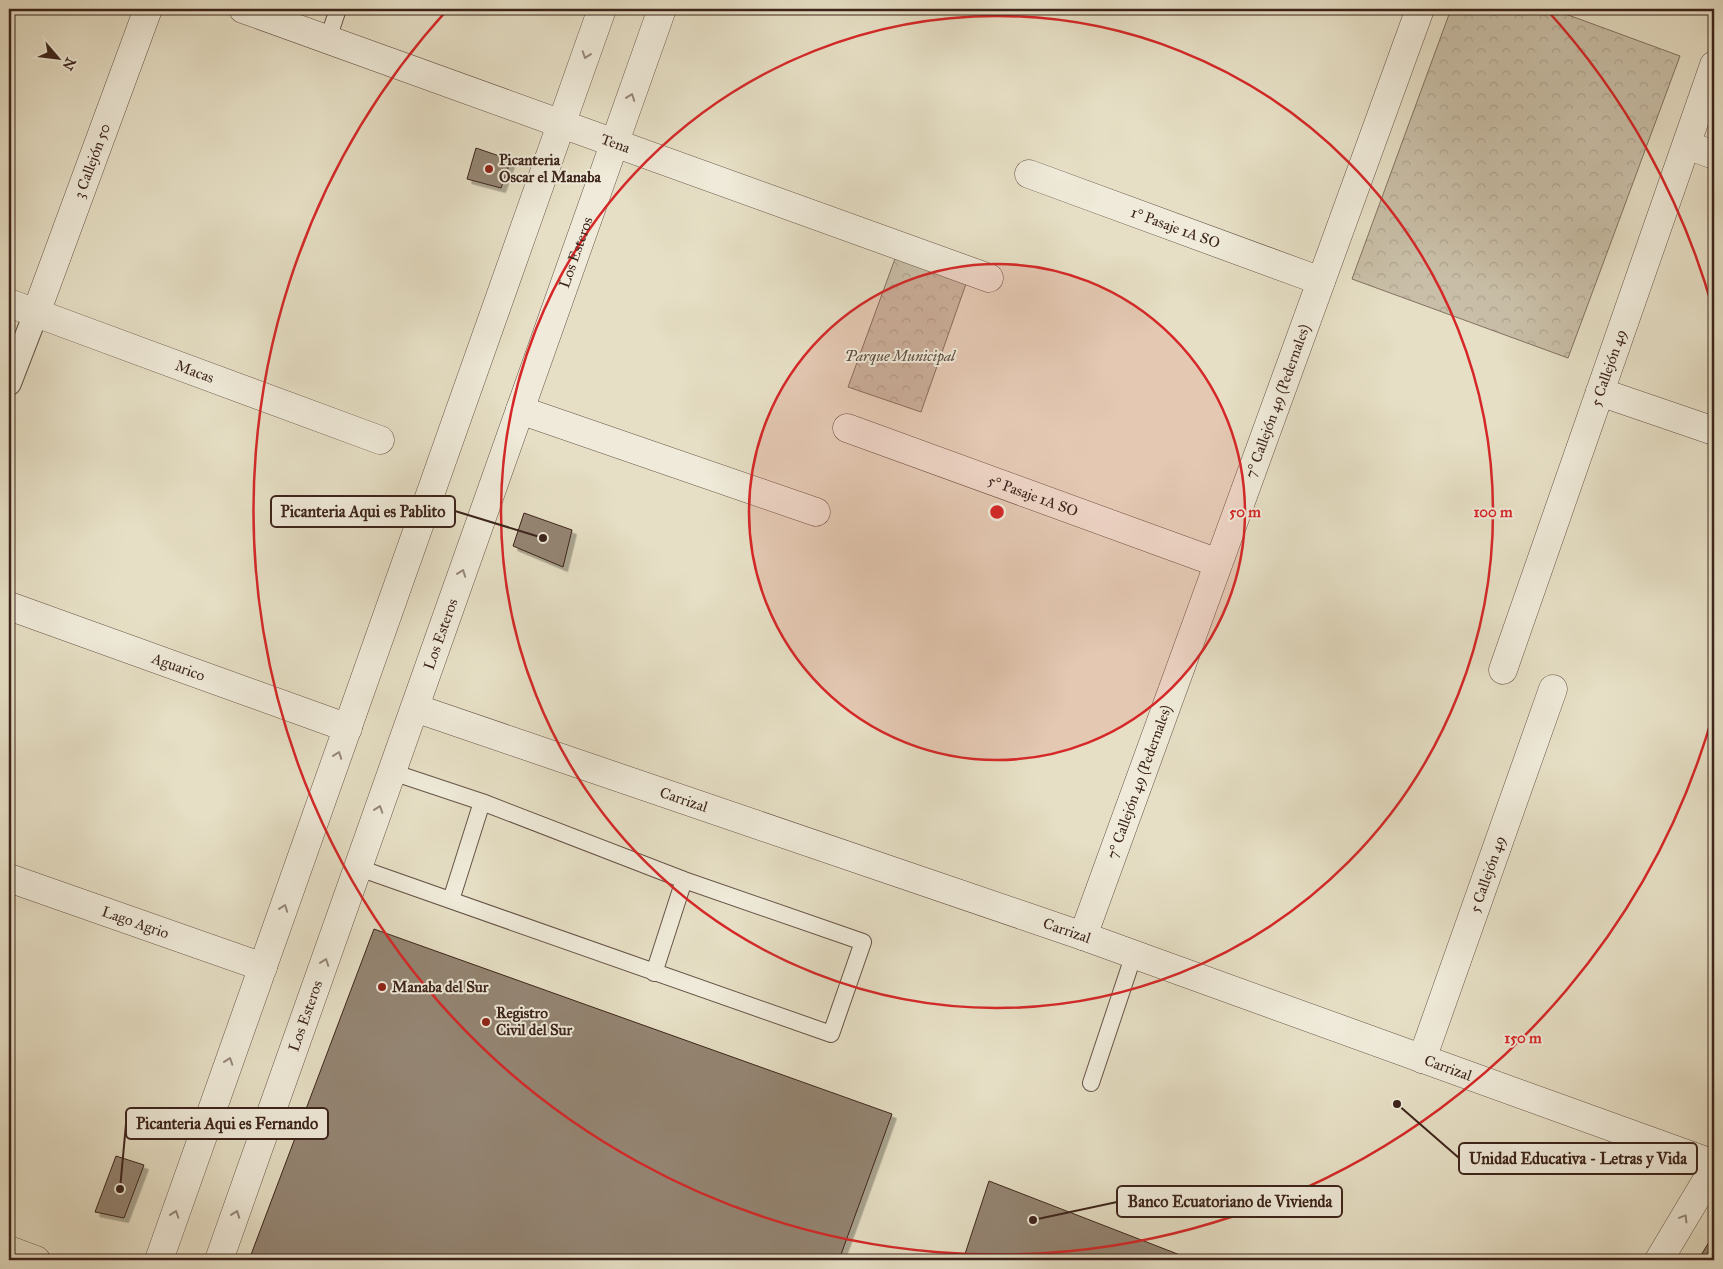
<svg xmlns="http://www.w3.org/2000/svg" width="1723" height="1269" viewBox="0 0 1723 1269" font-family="'IM FELL Great Primer',serif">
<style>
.park{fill:url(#park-crowns);stroke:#827262}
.building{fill:#948573;stroke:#3c241b;filter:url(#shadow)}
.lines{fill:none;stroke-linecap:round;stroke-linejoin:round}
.service-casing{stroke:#665346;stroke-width:18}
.pedestrian-casing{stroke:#665346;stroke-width:26}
.minor-casing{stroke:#665346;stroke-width:29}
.tertiary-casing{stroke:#665346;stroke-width:29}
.primary-casing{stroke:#3c241b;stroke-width:29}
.service{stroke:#efead9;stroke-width:16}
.pedestrian{stroke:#efead9;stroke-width:24}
.minor{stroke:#efead9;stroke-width:28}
.tertiary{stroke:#efead9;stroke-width:28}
.primary{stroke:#e6dfc5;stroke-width:28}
.oneway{stroke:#96877a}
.ring{fill:none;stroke:#d62828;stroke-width:2.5}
.poi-dot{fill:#8f2418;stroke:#efead9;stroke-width:2}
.labels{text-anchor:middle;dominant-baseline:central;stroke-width:4;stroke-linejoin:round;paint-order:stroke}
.street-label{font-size:15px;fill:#3c241b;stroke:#efead9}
.poi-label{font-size:15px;font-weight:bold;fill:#3c241b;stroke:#efead9;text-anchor:start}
.park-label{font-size:15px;font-style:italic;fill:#5f4b3e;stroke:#efead9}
.centre{fill:#d62828;stroke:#efead9;stroke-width:2.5}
.ring-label{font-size:15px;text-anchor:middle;font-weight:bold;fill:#d62828;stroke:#efead9;stroke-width:4;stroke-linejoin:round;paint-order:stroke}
.leader{fill:none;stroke:#3c241b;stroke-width:2}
.callout-dot{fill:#3c241b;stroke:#efead9;stroke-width:2}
.callout{fill:#efead9;stroke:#3c241b;stroke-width:2}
.callout-label{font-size:16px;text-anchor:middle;font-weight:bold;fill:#3c241b}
</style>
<defs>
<pattern id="park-crowns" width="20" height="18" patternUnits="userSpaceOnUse" patternTransform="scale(1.25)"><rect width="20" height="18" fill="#c9bfa8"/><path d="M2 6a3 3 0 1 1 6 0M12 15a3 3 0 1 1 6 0" fill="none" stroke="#aea490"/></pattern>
<filter id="shadow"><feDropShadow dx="4.5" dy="4.5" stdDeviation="0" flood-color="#0004"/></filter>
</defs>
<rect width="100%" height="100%" fill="#e6dfc5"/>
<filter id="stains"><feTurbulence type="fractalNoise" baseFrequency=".004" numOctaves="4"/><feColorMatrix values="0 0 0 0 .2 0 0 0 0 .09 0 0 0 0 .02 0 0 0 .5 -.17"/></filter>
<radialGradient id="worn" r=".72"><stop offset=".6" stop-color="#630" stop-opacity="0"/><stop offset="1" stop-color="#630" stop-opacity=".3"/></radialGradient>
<!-- park -->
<path class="park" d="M1451 9H1552L1680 56 1568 358 1352 279Z
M896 256 967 281 921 412 848 387Z"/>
<!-- building -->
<path class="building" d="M476 148 511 160 501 188 467 179Z
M524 513 572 530 563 567 513 546Z
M374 929 892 1114 839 1260H249Z
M116 1156 144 1165 124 1218 95 1212Z
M989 1181 1193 1260H963Z
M1714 1234V1260H1698Z"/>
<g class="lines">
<defs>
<path id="service" d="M328 39 338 9
M392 772 482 802
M359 868 831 1034 863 942 684 880 482 802 451 900
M654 973 684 880
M1091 1083 1134 954"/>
<path id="pedestrian" d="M9 383 36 313"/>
<g id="minor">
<path id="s1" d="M243 9 989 278"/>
<path d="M1687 145 1714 155"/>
<path id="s2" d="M1029 174 1321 281"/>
<path id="s3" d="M9 303 380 440"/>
<path id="s4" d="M36 313 148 9"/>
<path d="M1600 392 1714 431"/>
<path d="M520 410 816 512"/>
<path id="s5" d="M847 428 1218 563"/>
<path id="s6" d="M9 606 348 728"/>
<path id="s7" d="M1503 670 1714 65"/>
<path id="s8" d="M415 708 1083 936 1714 1164"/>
<path id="s9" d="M9 878 263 967"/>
<path id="s10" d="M1083 936 1420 9"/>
<path id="s11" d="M1422 1059 1553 689"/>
</g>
<g id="tertiary">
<path d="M159 1260 602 9"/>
<path id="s12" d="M219 1260 662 9"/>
<path d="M1659 1260 1714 1168"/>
</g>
<path id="primary" d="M9 1250 36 1260"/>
</defs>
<!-- service casing -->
<use href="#service" class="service-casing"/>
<!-- pedestrian casing -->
<use href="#pedestrian" class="pedestrian-casing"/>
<!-- minor casing -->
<use href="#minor" class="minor-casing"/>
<!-- tertiary casing -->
<use href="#tertiary" class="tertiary-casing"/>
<!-- primary casing -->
<use href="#primary" class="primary-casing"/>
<!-- service -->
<use href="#service" class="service"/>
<!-- pedestrian -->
<use href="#pedestrian" class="pedestrian"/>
<!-- minor -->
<use href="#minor" class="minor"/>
<!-- tertiary -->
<use href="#tertiary" class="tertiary"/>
<!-- primary -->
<use href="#primary" class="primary"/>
</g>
<!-- one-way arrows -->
<defs><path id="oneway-chevron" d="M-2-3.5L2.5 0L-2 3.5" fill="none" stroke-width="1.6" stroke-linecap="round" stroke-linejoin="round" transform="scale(1.25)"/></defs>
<g class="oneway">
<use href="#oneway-chevron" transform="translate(586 55) rotate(109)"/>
<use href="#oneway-chevron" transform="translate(631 97) rotate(-70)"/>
<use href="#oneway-chevron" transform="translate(462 573) rotate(-70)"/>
<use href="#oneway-chevron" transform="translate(338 755) rotate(-70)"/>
<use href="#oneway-chevron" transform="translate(379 809) rotate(-71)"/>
<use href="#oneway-chevron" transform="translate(284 908) rotate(-70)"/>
<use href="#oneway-chevron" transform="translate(325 962) rotate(-70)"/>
<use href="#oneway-chevron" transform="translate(229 1061) rotate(-71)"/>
<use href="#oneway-chevron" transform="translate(175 1214) rotate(-71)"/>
<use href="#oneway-chevron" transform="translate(236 1214) rotate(-70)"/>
<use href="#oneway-chevron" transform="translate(1684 1218) rotate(-59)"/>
</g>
<!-- distance rings -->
<circle cx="997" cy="512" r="248" fill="#d62828" fill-opacity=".12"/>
<g class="ring">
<circle cx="997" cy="512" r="248"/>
<circle cx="997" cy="512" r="496"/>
<path d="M1714 711A744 744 0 1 1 448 9M1546 9A744 744 0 0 1 1714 313"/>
</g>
<!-- markers -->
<g class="poi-dot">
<circle cx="489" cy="169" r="5"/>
<circle cx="382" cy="987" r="5"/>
<circle cx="486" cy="1022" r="5"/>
</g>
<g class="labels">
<!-- street labels -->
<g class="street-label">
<text stroke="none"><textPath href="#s1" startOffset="396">Tena</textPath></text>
<text stroke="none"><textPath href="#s4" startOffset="162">3 Callejón 50</textPath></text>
<text stroke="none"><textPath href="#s2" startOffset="156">1° Pasaje 1A SO</textPath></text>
<text stroke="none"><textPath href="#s12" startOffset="1069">Los Esteros</textPath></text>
<text stroke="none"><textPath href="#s7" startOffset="320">5 Callejón 49</textPath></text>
<text stroke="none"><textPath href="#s3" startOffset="198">Macas</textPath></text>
<text stroke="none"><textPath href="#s10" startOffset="569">7° Callejón 49 (Pedernales)</textPath></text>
<text stroke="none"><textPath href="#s5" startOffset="198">5° Pasaje 1A SO</textPath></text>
<text stroke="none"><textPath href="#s12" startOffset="664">Los Esteros</textPath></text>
<text stroke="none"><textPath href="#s6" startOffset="180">Aguarico</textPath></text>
<text stroke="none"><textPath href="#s10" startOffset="164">7° Callejón 49 (Pedernales)</textPath></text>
<text stroke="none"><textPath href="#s8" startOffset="284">Carrizal</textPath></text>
<text stroke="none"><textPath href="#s11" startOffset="196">5 Callejón 49</textPath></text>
<text stroke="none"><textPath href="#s9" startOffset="134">Lago Agrio</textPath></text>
<text stroke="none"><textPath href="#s8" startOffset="689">Carrizal</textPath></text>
<text stroke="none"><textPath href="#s12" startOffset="259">Los Esteros</textPath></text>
<text stroke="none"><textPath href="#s8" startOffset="1094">Carrizal</textPath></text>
</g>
<!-- poi labels -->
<g class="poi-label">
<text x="499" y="160">Picanteria<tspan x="499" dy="17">Oscar el Manaba</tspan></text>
<text x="392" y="987">Manaba del Sur</text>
<text x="496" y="1013">Registro<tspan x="496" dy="17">Civil del Sur</tspan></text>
</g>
<!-- park labels -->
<g class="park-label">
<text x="900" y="356">Parque Municipal</text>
</g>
</g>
<circle cx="997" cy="512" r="8" class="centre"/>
<g class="ring-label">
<text x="1245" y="517">50 m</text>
<text x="1493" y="517">100 m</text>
<text x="1523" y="1043">150 m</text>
</g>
<!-- callouts -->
<path class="leader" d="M543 538L455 511M120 1189L126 1124M1397 1104L1459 1158M1033 1220L1117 1202"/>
<g class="callout-dot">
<circle cx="543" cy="538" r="5"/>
<circle cx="120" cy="1189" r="5"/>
<circle cx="1397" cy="1104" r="5"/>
<circle cx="1033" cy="1220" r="5"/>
</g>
<g class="callout">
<rect x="271" y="496" width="184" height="31" rx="5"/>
<rect x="126" y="1108" width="202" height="31" rx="5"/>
<rect x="1459" y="1143" width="238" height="31" rx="5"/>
<rect x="1117" y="1186" width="225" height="31" rx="5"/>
</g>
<g class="callout-label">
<text x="363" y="517">Picanteria Aqui es Pablito</text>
<text x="227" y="1129">Picanteria Aqui es Fernando</text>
<text x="1578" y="1164">Unidad Educativa - Letras y Vida</text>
<text x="1230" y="1207">Banco Ecuatoriano de Vivienda</text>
</g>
<!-- margin -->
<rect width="1723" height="1269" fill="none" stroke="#e6dfc5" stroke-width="30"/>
<rect x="10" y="10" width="1703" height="1249" fill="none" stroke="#3c241b" stroke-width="2.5"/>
<rect x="15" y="15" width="1693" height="1239" fill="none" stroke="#3c241b"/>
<!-- north arrow -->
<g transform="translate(58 58) rotate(118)" stroke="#efead9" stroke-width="4" paint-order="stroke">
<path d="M0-4L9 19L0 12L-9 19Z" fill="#3c241b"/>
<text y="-8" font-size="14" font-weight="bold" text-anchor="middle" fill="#3c241b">N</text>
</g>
<rect width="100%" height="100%" filter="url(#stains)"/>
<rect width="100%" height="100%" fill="url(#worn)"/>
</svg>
